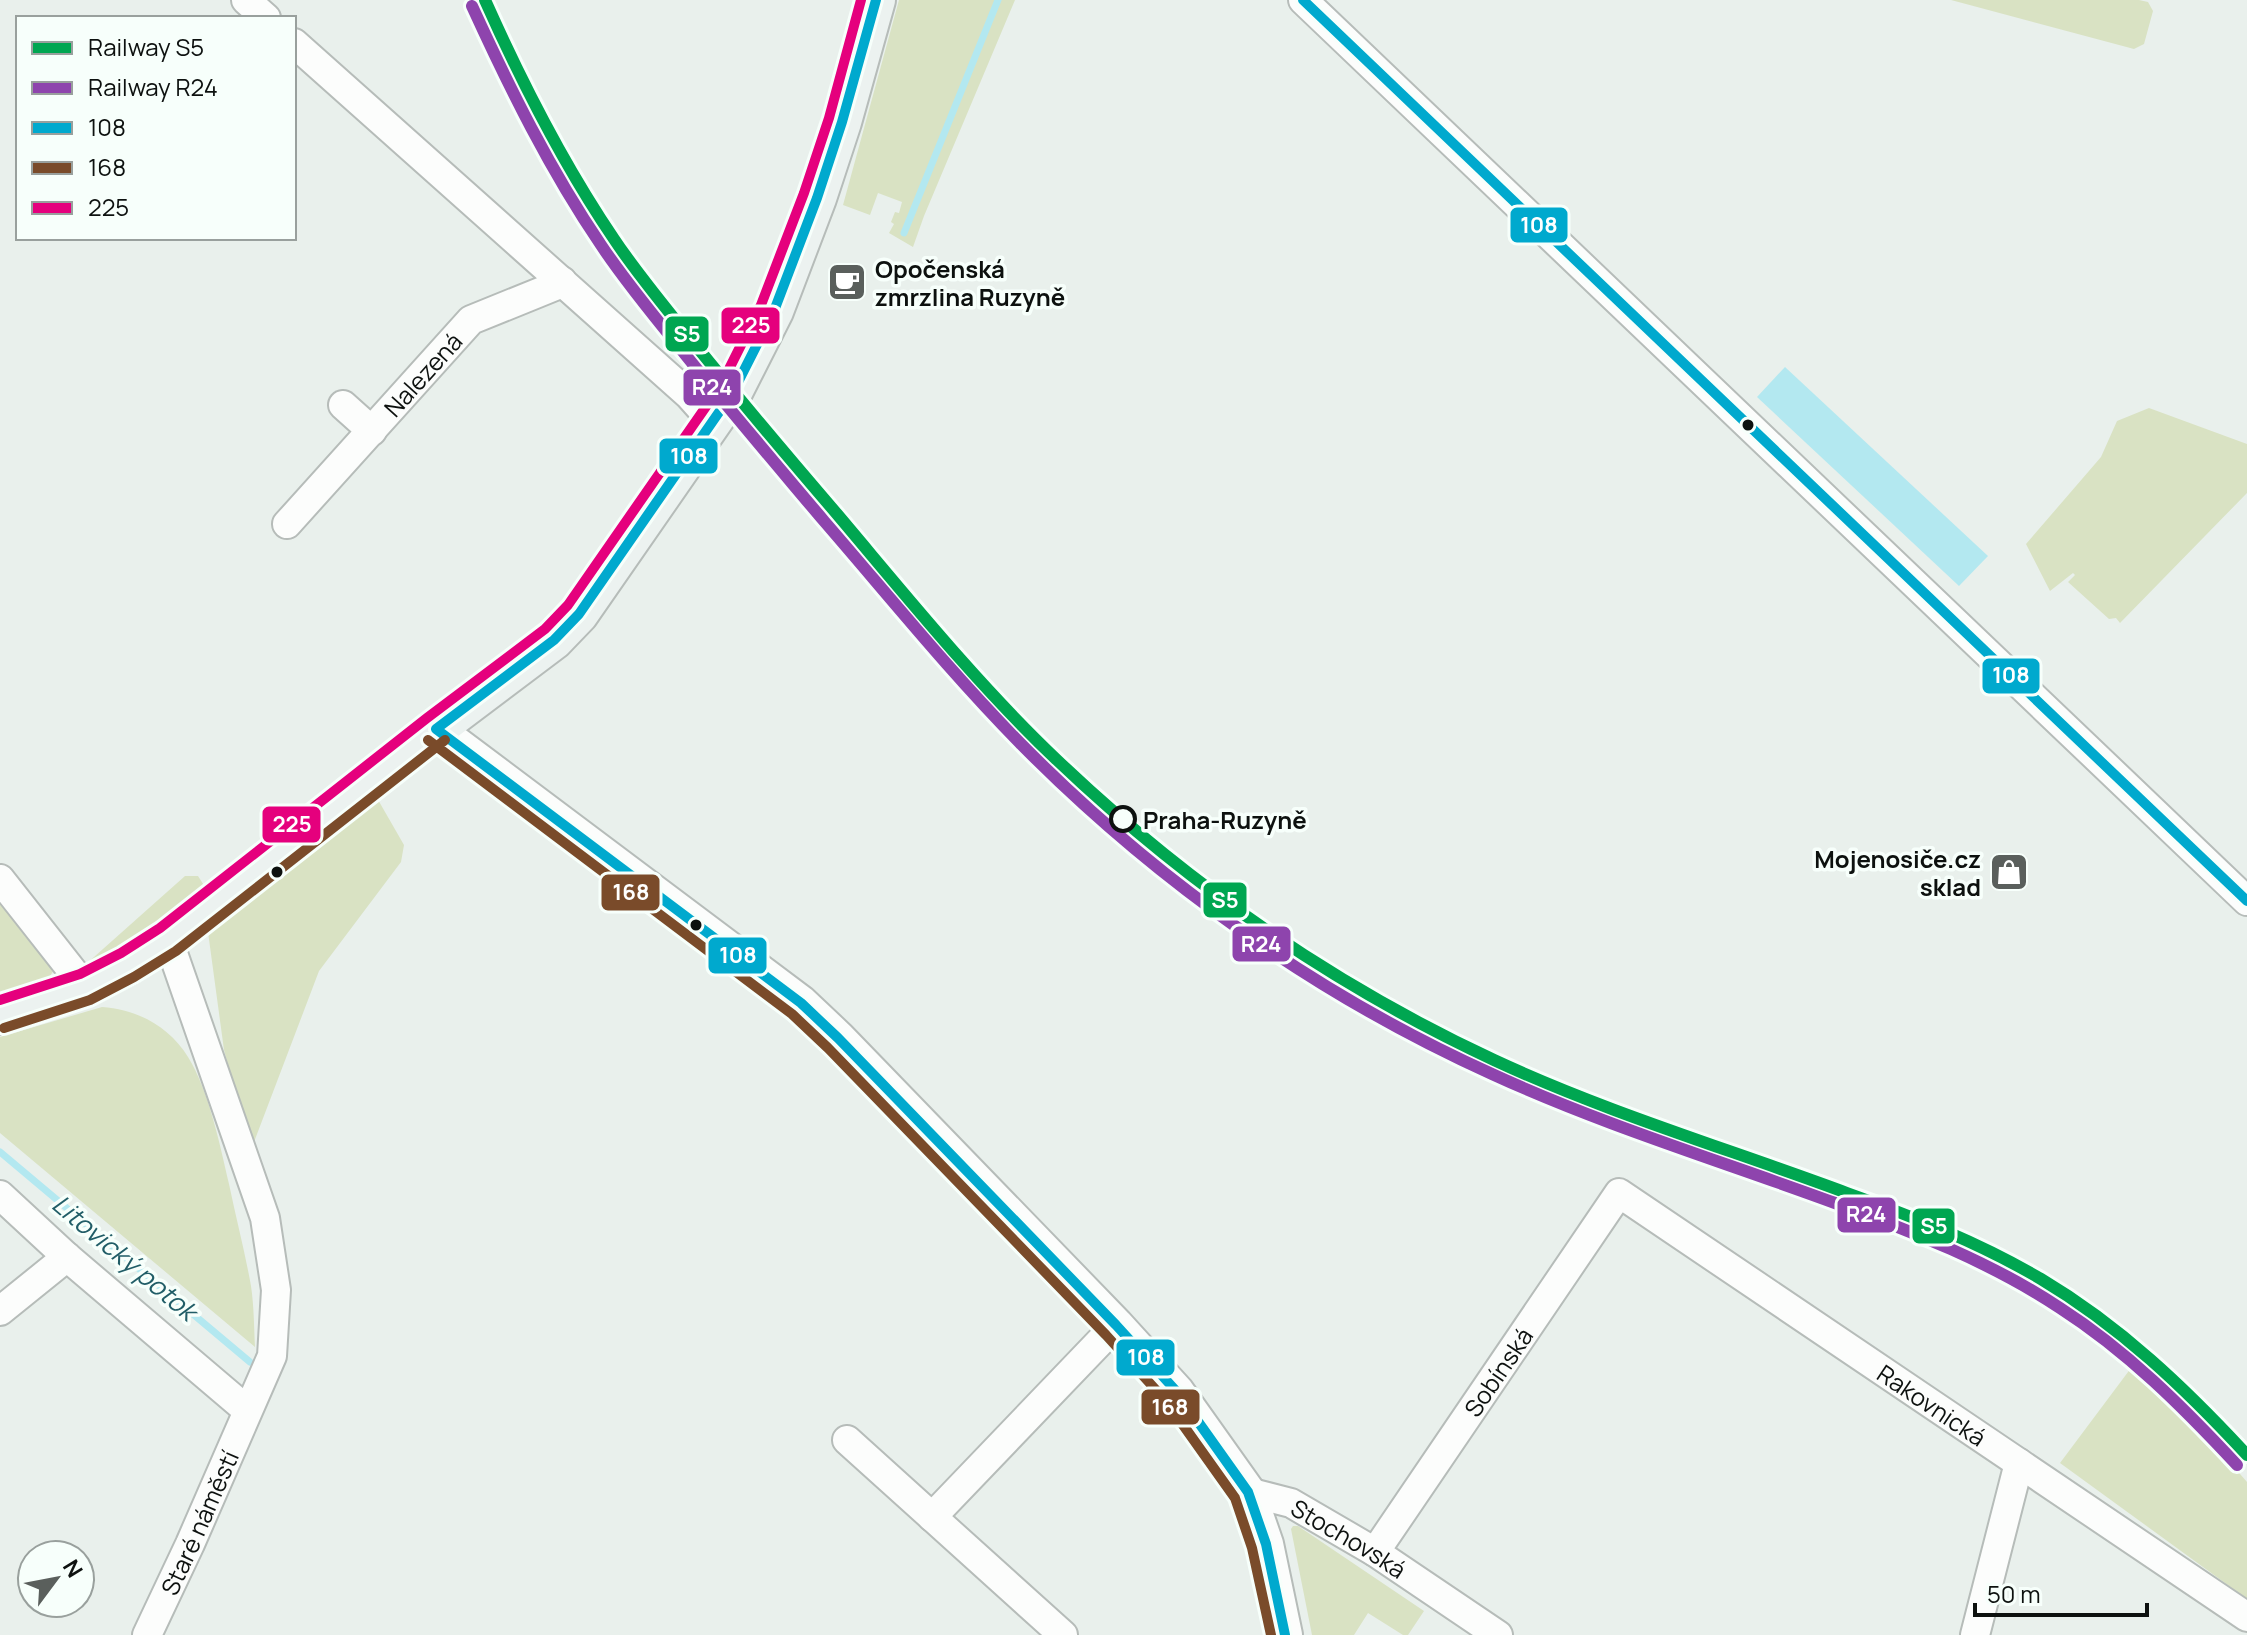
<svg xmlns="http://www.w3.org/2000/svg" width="2247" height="1635" viewBox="0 0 2247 1635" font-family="Manrope,sans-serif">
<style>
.green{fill:#d9e2c3}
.water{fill:#b3e8f0}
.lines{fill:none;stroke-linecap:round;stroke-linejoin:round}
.stream{stroke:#b3e8f0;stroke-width:7}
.minor-casing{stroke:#b6bcb9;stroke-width:32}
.tertiary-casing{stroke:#b6bcb9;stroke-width:38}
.secondary-casing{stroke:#b6bcb9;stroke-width:42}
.minor{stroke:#fcfdfc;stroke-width:28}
.tertiary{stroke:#fcfdfc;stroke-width:34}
.secondary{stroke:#ecf2f0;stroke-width:38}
.bus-1-casing{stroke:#f7fffb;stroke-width:16}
.bus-2-casing{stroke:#f7fffb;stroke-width:16}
.bus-3-casing{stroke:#f7fffb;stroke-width:16}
.bus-1{stroke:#00a9ce;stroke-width:10}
.bus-2{stroke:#7a4b2a;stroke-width:10}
.bus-3{stroke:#e5007d;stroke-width:10}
.rail-1-casing{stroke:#f7fffb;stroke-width:18}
.rail-2-casing{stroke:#f7fffb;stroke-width:18}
.rail-1{stroke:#00a651;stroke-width:12}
.rail-2{stroke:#8e44ad;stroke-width:12}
.bus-dot{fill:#0d110f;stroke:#f7fffb;stroke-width:3}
.stop-dot{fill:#f7fffb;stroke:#0d110f;stroke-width:4}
.labels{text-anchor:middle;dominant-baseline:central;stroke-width:7;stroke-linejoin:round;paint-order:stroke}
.poi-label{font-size:24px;font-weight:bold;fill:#0d110f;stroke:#f7fffb;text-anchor:start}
.street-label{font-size:24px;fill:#0d110f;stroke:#f7fffb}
.stop-label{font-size:24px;font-weight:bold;fill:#0d110f;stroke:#f7fffb;text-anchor:start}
.water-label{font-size:26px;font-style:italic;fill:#215d67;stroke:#f7fffb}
.line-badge{stroke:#f7fffb;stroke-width:3}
.badge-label{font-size:22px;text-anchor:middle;font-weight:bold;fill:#fff}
</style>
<rect width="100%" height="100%" fill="#e9f0ec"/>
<!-- green -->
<path class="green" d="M899 0H1015L924 216 913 247 889 233 894 224 891 222 895 212 899 213 902 202 878 193 870 215 843 205Z
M1951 0H2139L2148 2 2153 11 2144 44 2134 49Z
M2149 408 2247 444V493L2120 623 2116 618 2109 619 2068 582 2075 575 2073 573 2050 591 2026 544 2101 457 2117 421Z
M377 798 404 845 401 862 319 971 251 1150 224 1050 208 932Z
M185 876H198L207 890 100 966 85 965Z
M0 896 54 970 50 976 0 993Z
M102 1007C136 1009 169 1026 188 1057 209 1091 220 1145 229 1184 236 1218 245 1252 251 1286 254 1306 254 1327 255 1347L0 1133V1037Z
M2131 1368C2176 1397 2213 1442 2247 1482V1599L2060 1463Z
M1293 1526H1298L1424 1611 1408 1635H1403L1368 1613 1354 1635H1312L1291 1529Z"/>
<!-- water -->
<path class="water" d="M1785 367 1988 556 1959 586 1757 397Z"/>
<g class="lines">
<!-- stream -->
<path class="stream" d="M904 233 998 0
M0 1152 250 1362"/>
<defs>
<g id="minor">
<path d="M246 0 266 18"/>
<path d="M1303 0 2247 901"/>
<path d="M294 43 689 395 713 422"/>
<path d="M343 405 372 431"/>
<path id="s1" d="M287 524 471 320 555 286 562 281"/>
<path d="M0 879 85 987"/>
<path d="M0 1195 67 1257 247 1410"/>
<path d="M0 1311 67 1257"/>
<path d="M847 1440 1063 1635"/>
<path id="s2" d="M1248 1492 1291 1503 1375 1552 1498 1635"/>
<path d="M932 1517 1116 1325"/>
<path id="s3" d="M1375 1552 1619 1193 2247 1617"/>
<path id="s4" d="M147 1635 190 1544 272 1356 276 1290 265 1218 168 939"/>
<path d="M1975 1635 2019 1463"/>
</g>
<path id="tertiary" d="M436 729 801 1003 838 1038 1116 1325 1177 1392 1248 1492 1266 1544 1285 1635"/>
<path id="secondary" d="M0 1015 85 987 128 965 168 939 436 729 554 640 579 614 733 392 774 311 817 198 842 122 876 0"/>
</defs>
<!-- minor casing -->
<use href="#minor" class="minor-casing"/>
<!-- tertiary casing -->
<use href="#tertiary" class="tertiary-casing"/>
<!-- secondary casing -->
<use href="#secondary" class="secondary-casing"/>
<!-- minor -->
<use href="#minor" class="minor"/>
<!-- tertiary -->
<use href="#tertiary" class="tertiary"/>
<!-- secondary -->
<use href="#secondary" class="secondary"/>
<defs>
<path id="bus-1" d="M1303 0 2247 901
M436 729 801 1003 838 1038 1116 1325 1177 1392 1248 1492 1266 1544 1285 1635
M436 729 554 640 579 614 733 392 774 311 817 198 842 122 876 0"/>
<path id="bus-2" d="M428 740 792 1014 828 1048 1106 1335 1166 1401 1235 1498 1252 1548 1271 1635
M4 1028 90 1000 134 977 176 951 445 740"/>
<path id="bus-3" d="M0 1000 80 974 121 953 160 928 427 718 545 629 568 605 721 385 761 305 804 193 829 118 861 0"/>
</defs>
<!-- bus-1 casing -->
<use href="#bus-1" class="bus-1-casing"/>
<!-- bus-2 casing -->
<use href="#bus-2" class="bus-2-casing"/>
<!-- bus-3 casing -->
<use href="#bus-3" class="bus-3-casing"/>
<!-- bus-1 -->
<use href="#bus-1" class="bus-1"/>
<!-- bus-2 -->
<use href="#bus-2" class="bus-2"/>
<!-- bus-3 -->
<use href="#bus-3" class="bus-3"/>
<defs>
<path id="rail-1" d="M485 0C522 83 563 164 614 239 638 275 666 308 693 342 740 400 788 457 837 514 908 598 977 684 1057 760 1185 882 1333 985 1494 1060 1608 1113 1729 1149 1847 1193 1914 1217 1980 1243 2041 1279 2120 1326 2185 1388 2247 1455"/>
<path id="rail-2" d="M472 6C510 89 550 170 601 245 625 281 653 315 680 348 727 407 776 464 824 521 889 596 951 673 1020 743 1155 880 1317 995 1492 1074 1603 1125 1721 1161 1835 1203 1913 1232 1991 1262 2060 1308 2127 1351 2183 1407 2237 1465"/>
</defs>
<!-- rail-1 casing -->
<use href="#rail-1" class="rail-1-casing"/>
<!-- rail-2 casing -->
<use href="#rail-2" class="rail-2-casing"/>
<!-- rail-1 -->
<use href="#rail-1" class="rail-1"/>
<!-- rail-2 -->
<use href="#rail-2" class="rail-2"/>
</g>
<!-- icons -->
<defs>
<symbol id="cafe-square" viewBox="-11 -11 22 22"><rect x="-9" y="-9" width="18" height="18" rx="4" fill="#5a5f5c" stroke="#f7fffb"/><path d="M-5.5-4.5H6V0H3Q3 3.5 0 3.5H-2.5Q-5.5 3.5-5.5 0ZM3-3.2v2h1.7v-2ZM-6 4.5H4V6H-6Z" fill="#fff"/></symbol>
<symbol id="shop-square" viewBox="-11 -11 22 22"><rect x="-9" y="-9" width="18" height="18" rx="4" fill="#5a5f5c" stroke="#f7fffb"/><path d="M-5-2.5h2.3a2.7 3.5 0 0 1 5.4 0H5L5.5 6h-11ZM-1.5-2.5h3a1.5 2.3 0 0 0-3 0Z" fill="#fff"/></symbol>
</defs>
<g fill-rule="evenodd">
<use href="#cafe-square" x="825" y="260" width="44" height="44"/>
<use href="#shop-square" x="1987" y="850" width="44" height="44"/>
</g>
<!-- markers -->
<g class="bus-dot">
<circle cx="1748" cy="425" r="7"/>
<circle cx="277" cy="872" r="7"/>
<circle cx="696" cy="925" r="7"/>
</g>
<circle class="stop-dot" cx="1123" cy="819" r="12"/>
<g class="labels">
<!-- poi labels -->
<g class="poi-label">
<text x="875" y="268">Opočenská<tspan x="875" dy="28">zmrzlina Ruzyně</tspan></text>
<text x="1981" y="858" text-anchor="end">Mojenosiče.cz<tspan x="1981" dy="28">sklad</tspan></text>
</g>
<!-- street labels -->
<g class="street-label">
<text stroke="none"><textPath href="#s1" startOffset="202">Nalezená</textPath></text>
<text stroke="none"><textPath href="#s3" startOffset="218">Sobínská</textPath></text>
<text stroke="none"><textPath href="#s3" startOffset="812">Rakovnická</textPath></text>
<text stroke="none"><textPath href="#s4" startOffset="124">Staré náměstí</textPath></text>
<text stroke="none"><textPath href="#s2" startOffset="112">Stochovská</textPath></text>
</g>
<!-- stop labels -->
<g class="stop-label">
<text x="1143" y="819">Praha-Ruzyně</text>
</g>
<!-- water labels -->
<g class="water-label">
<text transform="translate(125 1257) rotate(40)">Litovický potok</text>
</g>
</g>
<g class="line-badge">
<rect x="1509" y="206" width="60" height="38" rx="8" fill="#00a9ce"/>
<rect x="720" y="306" width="61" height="39" rx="8" fill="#e5007d"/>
<rect x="664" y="315" width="46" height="38" rx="8" fill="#00a651"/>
<rect x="682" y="368" width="60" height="39" rx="8" fill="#8e44ad"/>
<rect x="658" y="437" width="61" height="38" rx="8" fill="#00a9ce"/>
<rect x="1981" y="657" width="60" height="38" rx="8" fill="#00a9ce"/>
<rect x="261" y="805" width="61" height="39" rx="8" fill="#e5007d"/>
<rect x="600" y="873" width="61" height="39" rx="8" fill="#7a4b2a"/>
<rect x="1202" y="881" width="46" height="38" rx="8" fill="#00a651"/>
<rect x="1231" y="925" width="61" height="38" rx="8" fill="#8e44ad"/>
<rect x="707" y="936" width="61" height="39" rx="8" fill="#00a9ce"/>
<rect x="1836" y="1196" width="61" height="38" rx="8" fill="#8e44ad"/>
<rect x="1911" y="1207" width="45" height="38" rx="8" fill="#00a651"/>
<rect x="1115" y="1338" width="61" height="39" rx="8" fill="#00a9ce"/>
<rect x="1140" y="1388" width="61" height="38" rx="8" fill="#7a4b2a"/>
</g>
<g class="badge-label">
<text x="1539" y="233">108</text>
<text x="751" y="333">225</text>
<text x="687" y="342">S5</text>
<text x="712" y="395">R24</text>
<text x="689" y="464">108</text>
<text x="2011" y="683">108</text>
<text x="292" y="832">225</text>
<text x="631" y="900">168</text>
<text x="1225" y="908">S5</text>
<text x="1261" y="952">R24</text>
<text x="738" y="963">108</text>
<text x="1866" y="1222">R24</text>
<text x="1934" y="1234">S5</text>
<text x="1146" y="1365">108</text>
<text x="1170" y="1415">168</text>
</g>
<!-- legend -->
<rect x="16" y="16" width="280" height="224" fill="#f7fffb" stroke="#99a09d" stroke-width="2"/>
<rect x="32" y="42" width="40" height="12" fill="#00a651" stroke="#99a09d" stroke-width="2"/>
<text x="88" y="56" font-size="24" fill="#0d110f">Railway S5</text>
<rect x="32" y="82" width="40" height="12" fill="#8e44ad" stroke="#99a09d" stroke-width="2"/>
<text x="88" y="96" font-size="24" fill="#0d110f">Railway R24</text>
<rect x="32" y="122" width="40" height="12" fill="#00a9ce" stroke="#99a09d" stroke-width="2"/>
<text x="88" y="136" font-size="24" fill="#0d110f">108</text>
<rect x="32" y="162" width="40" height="12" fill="#7a4b2a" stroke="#99a09d" stroke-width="2"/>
<text x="88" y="176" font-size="24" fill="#0d110f">168</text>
<rect x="32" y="202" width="40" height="12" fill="#e5007d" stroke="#99a09d" stroke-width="2"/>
<text x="88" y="216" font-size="24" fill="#0d110f">225</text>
<!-- north arrow -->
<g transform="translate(56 1579) rotate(58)"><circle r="38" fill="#f7fffb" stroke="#99a09d" stroke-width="2"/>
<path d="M0-6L14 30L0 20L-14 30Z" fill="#5a5f5c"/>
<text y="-12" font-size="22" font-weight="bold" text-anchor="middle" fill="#0d110f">N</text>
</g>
<!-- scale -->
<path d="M1975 1603v12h172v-12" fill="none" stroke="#0d110f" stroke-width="4"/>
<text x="1987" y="1603" font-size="24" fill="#0d110f" stroke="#f7fffb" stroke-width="6" paint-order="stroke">50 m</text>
</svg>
